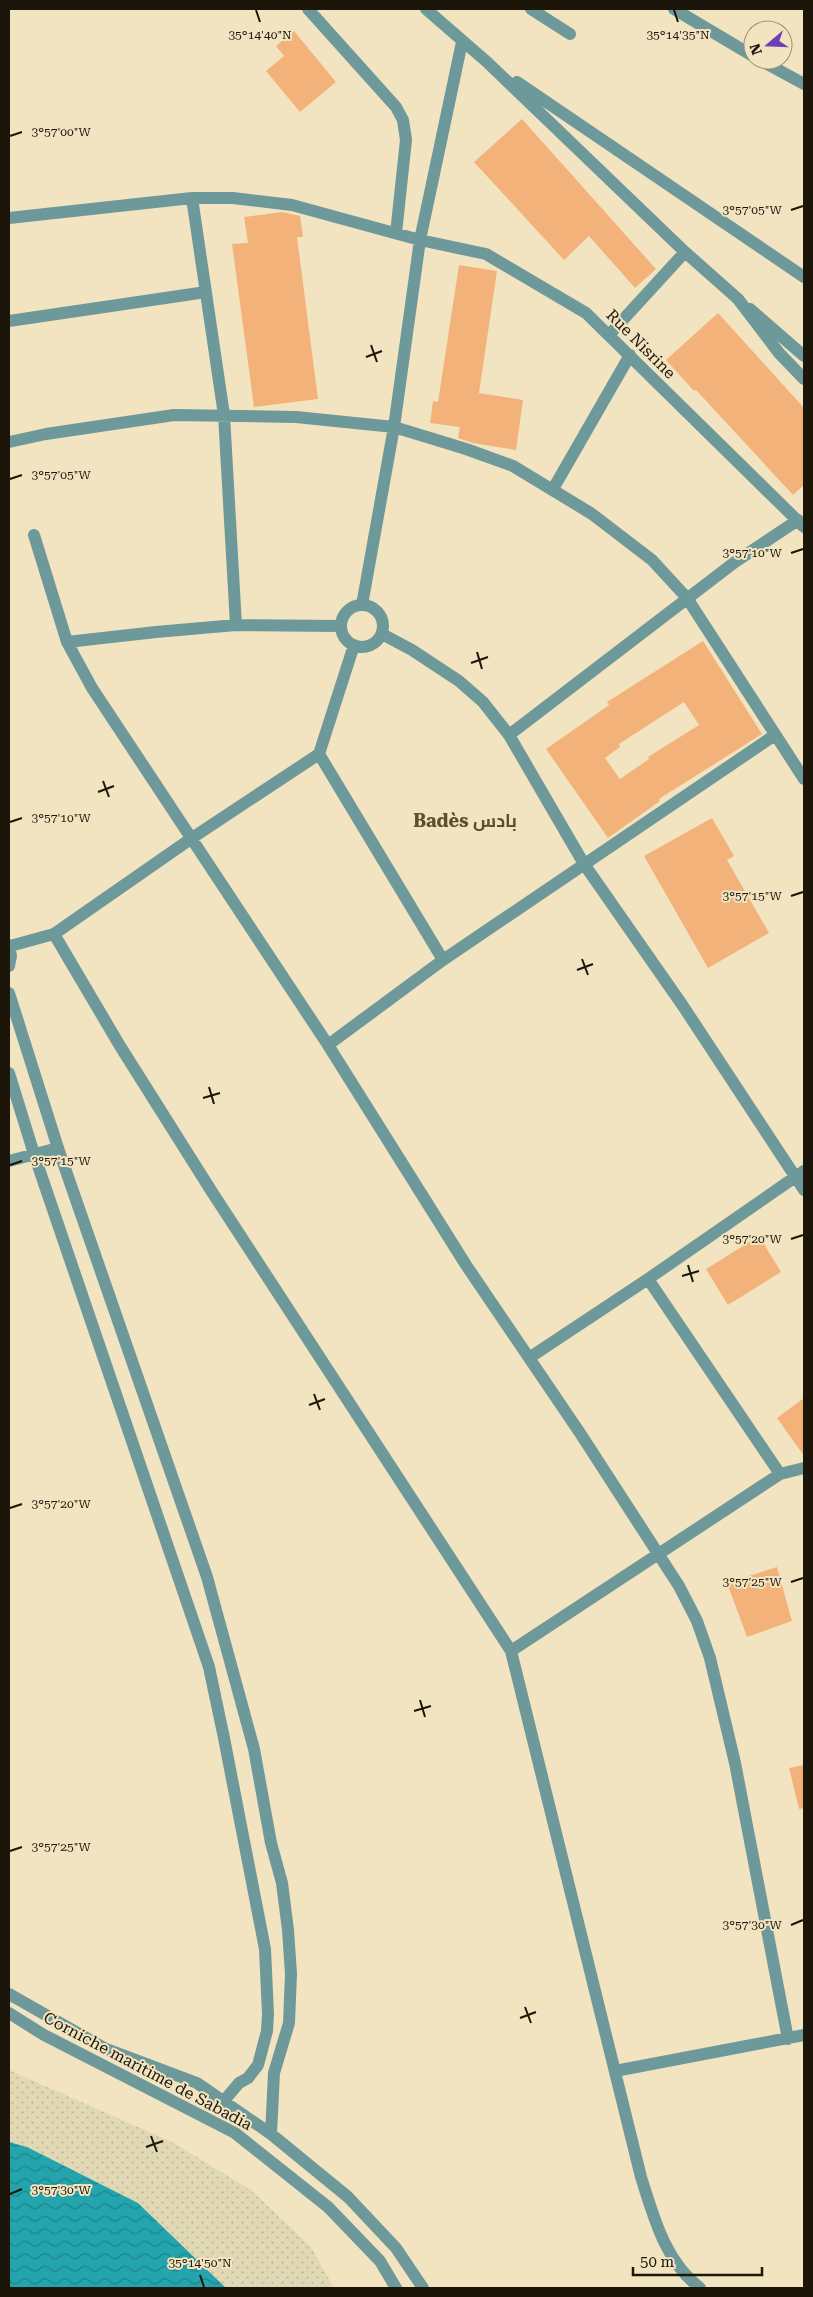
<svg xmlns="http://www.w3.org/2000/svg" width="813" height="2297" viewBox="0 0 813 2297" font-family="'Roboto Serif',Cairo,serif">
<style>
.sand{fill:url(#sand-dots)}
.water{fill:url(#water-waves)}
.building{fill:#f4b27b;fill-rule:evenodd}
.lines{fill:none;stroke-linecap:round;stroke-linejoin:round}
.minor{stroke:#6e999a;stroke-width:12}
.ticks{fill:none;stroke:#1b1609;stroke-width:2}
.labels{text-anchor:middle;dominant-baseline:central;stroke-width:4;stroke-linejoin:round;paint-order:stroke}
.street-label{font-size:16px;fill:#1b1609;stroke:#f2e4c1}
.neighbourhood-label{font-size:18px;font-weight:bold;fill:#5b4f30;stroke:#f2e4c1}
.ticks-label{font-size:12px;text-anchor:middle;fill:#1b1609;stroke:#f2e4c1;stroke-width:4;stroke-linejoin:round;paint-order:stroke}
</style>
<defs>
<pattern id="sand-dots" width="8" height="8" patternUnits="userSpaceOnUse" patternTransform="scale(1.25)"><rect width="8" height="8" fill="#e1d8b4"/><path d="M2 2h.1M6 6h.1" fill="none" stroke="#c0b999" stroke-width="1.8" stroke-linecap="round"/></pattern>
<pattern id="water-waves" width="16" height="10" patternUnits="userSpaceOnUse" patternTransform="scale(1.25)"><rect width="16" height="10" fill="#24a4ad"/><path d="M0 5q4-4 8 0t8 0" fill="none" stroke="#1e858b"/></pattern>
</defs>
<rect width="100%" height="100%" fill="#f2e4c1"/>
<!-- sand -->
<path class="sand" d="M9 2070 172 2142 251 2190 311 2247 334 2288H226L138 2203 27 2147 9 2142Z"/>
<!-- water -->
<path class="water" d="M9 2142 27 2147 138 2203 226 2288H9Z"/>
<!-- building -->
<path class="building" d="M294 31 336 82 300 112 266 71 284 56 276 46Z
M522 119 656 269 635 288 589 236 564 260 474 162Z
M282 212 300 216 303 237H297L318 399 254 407 232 244 248 243 244 217Z
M459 265 497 271 479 393 523 400 516 450 473 443 458 438 460 427 430 423 433 401 438 402Z
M718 313 804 408V485L793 495 696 390 694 391 666 360Z
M703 641 762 734 659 799 660 801 608 838 546 749 609 705 607 702ZM684 702 699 725 648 757 649 759 620 779 605 758 620 747 619 744Z
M712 818 734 856 727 860 769 933 708 968 644 856Z
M759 1236 781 1272 728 1305 706 1269Z
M804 1398V1456L777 1418Z
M777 1567 792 1621 747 1637 727 1583Z
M804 1765V1808L799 1809 789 1768Z"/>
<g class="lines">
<!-- minor -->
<path class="minor" d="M308 9 396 107 403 120 406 140 396 233
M426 9 487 62 685 252 738 299 779 353 804 379
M531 9 570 34
M674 9 753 56
M760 60 804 84
M517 82 804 277
M192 198 224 415 236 625
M9 218 192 198H233L292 205 420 240 486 254 586 313 804 527
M750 309 804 356
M9 321 206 292
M609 335 685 252
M9 442 46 434 174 415 296 417 394 427 466 449 513 466 592 514 652 560 687 598 804 779
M553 489 630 355
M34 535 67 642 92 688 328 1045 466 1265 580 1433 679 1586 697 1621 710 1658 735 1763 788 2039
M362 605 394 427 420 240 462 42
M341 626a21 21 0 1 1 42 0a21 21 0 1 1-42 0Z
M382 634 412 650 459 681 483 702 509 735 584 864 683 1006 804 1190
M67 642 156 632 236 625 341 626
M509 735 735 562 798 520
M319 754 443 960
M54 934 120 1046 212 1192 511 1651 641 2177C654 2218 665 2261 700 2288
M9 945 11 956 9 966
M10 946 54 934 192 838 319 754 354 645
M9 993 58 1148 207 1577 254 1749 271 1843 282 1883 288 1930 291 1974 289 2023 274 2073 271 2134
M328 1045 443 960 775 735
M9 1073 34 1154 209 1667 224 1738 265 1949 268 2014 267 2031 258 2065 248 2078 239 2083 223 2102
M9 1161 58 1148
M648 1279 780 1474
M529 1358 648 1279 804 1171
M511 1651 780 1474 804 1468
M9 1994 104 2048 197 2083 271 2134 348 2197 396 2248 423 2288
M9 2013 44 2035 235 2133 328 2207 380 2261 396 2288
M615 2071 804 2035"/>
</g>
<!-- ticks -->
<path class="ticks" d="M256 10 260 22M674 10 678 22M10 136 22 132M791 210 803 206M371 345 377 362M366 357 382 351M10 479 22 475M791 553 803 549M477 652 482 669M471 663 488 657M103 781 109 797M98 792 114 786M10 822 22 818M791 896 803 892M582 959 588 975M577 970 593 964M209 1087 214 1104M203 1098 220 1093M10 1165 22 1161M791 1239 803 1235M688 1265 693 1282M682 1276 699 1271M314 1394 320 1410M309 1405 325 1399M10 1508 22 1504M791 1582 803 1578M420 1700 425 1717M414 1711 431 1706M10 1851 22 1847M791 1925 803 1920M525 2007 531 2023M520 2018 536 2012M151 2136 157 2152M146 2147 163 2141M10 2194 22 2189M200 2275 204 2287"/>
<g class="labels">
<!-- street labels -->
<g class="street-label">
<text transform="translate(641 344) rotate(45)">Rue Nisrine</text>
<text transform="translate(148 2071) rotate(28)">Corniche maritime de Sabadia</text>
</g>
<!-- neighbourhood labels -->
<g class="neighbourhood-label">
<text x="465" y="820">Badès بادس</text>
</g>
</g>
<g class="ticks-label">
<text x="678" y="39">35°14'35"N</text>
<text x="260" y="39">35°14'40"N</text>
<text x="61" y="136">3°57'00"W</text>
<text x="752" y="214">3°57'05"W</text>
<text x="61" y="479">3°57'05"W</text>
<text x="752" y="557">3°57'10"W</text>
<text x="61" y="822">3°57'10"W</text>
<text x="752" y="900">3°57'15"W</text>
<text x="61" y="1165">3°57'15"W</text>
<text x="752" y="1243">3°57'20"W</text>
<text x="61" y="1508">3°57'20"W</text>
<text x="752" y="1586">3°57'25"W</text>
<text x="61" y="1851">3°57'25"W</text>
<text x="752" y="1929">3°57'30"W</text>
<text x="61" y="2194">3°57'30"W</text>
<text x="200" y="2267">35°14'50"N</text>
</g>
<!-- border -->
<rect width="813" height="2297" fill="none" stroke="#1b1609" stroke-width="20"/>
<!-- north arrow -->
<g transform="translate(768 45) rotate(251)"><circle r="24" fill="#f2e4c1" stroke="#9c9277"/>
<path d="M0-4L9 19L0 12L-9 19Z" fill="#6f3eb6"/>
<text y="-8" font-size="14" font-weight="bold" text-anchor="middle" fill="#1b1609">N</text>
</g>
<!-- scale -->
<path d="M633 2267v8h129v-8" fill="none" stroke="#1b1609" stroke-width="2.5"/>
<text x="640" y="2267" font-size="15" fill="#1b1609" stroke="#f2e4c1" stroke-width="4" paint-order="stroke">50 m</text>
</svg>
